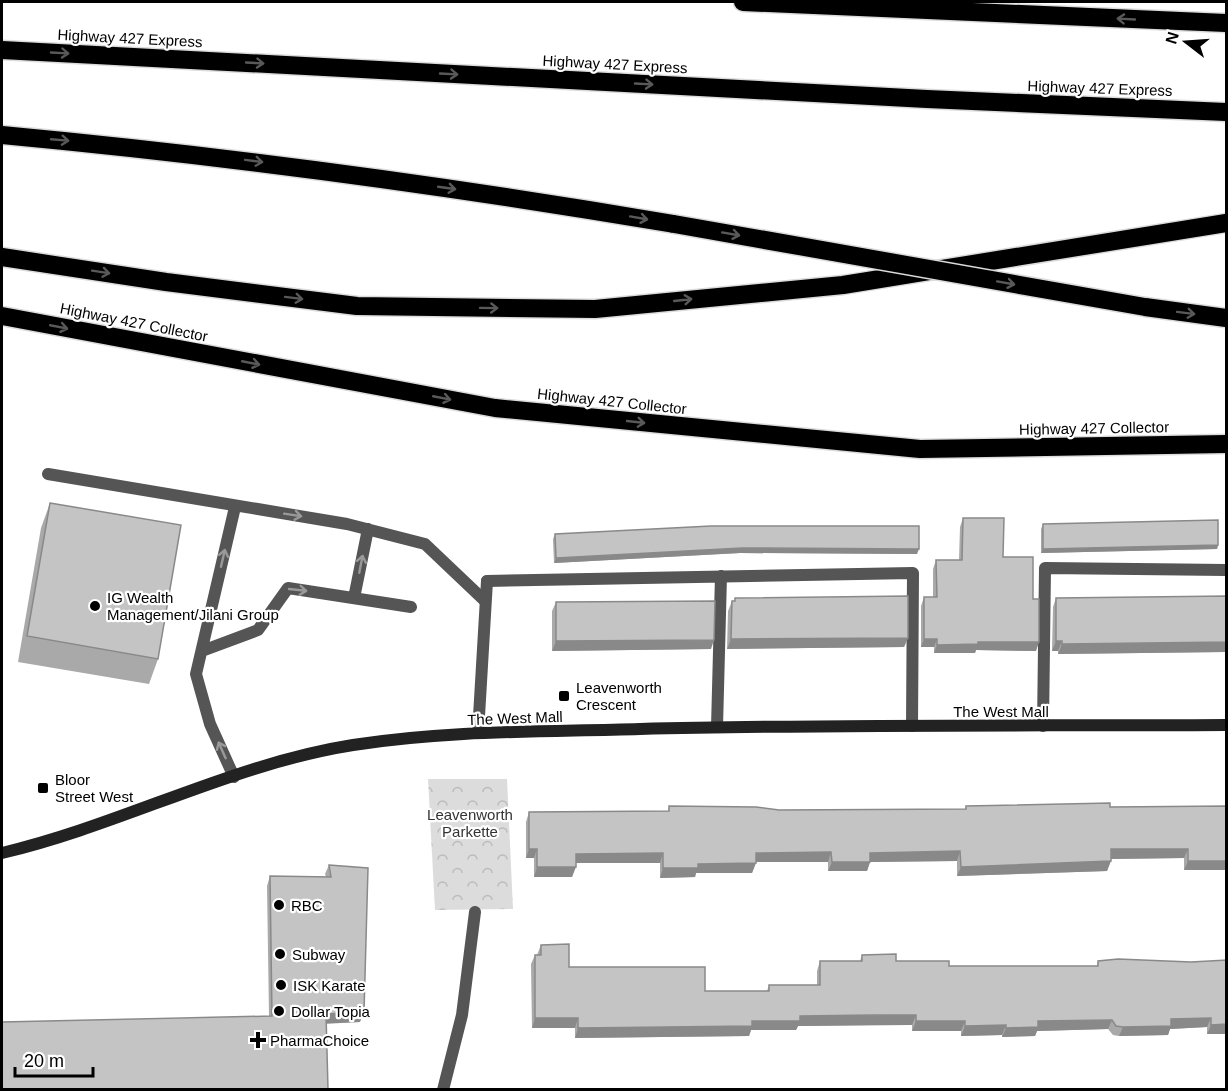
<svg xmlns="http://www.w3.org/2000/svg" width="1228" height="1091" viewBox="0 0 1228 1091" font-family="Helvetica,sans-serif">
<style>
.park{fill:url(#park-crowns)}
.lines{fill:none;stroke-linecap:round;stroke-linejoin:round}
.highway-casing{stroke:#dbdbdb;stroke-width:21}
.lane{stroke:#555;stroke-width:12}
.street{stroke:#555;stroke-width:12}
.secondary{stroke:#222;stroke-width:12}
.highway{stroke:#000;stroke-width:18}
.highway-bridge-casing{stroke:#dbdbdb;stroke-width:21;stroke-linecap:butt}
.highway-bridge{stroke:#000;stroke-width:18}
.wall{fill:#a9a9a9}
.shaded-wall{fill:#898989}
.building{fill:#c4c4c4;stroke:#898989;stroke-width:1.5}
.oneway{stroke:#595959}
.oneway2{stroke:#999}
.poi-dot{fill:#000;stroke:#fff;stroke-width:2}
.labels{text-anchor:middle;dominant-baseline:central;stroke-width:4.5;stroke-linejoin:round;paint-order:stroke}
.street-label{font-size:15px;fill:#000;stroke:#fff}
.poi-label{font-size:15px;fill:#000;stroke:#fff;text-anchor:start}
.park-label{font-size:15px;fill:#333;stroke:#fff}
</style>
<defs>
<pattern id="park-crowns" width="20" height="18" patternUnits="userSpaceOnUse" patternTransform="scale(1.5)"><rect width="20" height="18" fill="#dcdcdc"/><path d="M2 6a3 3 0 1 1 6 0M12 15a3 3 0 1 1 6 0" fill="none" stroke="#bbb"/></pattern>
</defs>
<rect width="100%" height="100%" fill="#fff"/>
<!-- park -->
<path class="park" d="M428 779H507L513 909 435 910Z"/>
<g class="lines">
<defs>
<path id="highway" d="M743 2 1226 23
M2 50 927 99 1226 112
M2 135C227 156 450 186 674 224
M2 257 166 282 357 306 595 309 843 285 1226 223
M1145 307 1226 318
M2 316 495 408 920 449 1226 444"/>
</defs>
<!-- highway casing -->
<use href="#highway" class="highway-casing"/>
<!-- lane -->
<path class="lane" d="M48 474 347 524 425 544 485 601
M487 581 913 573 912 726
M354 598 368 529
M202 651 258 630 288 588 411 607
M1043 726 1045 568 1226 570
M717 727 721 576
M234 777 210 724 196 674 235 507"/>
<!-- street -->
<path class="street" d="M478 733 487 581
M443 1090 462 1015 475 912"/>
<!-- secondary -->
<path class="secondary" d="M2 853C121 825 232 764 353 745 448 730 544 732 640 729 835 724 1031 726 1226 725"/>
<!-- highway -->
<use href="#highway" class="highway"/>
<defs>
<path id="highway-bridge" d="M674 224 1145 307"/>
</defs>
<!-- highway-bridge casing -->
<use href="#highway-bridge" class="highway-bridge-casing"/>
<!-- highway-bridge -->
<use href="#highway-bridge" class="highway-bridge"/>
</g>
<!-- wall -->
<path class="wall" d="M50 503 158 659 149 684 18 662 41 528Z
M963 518 1003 557 1033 599 1036 651 976 650 975 653H934V647H921V606L924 597H933V569L936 560H959L960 527Z
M1043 524 1218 545 1217 549 1041 553V529Z
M555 534 917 554 740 553 554 563 553 539Z
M1227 596V648L1225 652 1058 654V651H1052L1053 607 1056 598Z
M735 598 908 638 904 647 727 649 728 611 732 601H734Z
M556 602 711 649 552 651V611Z
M669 806 779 810 965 809 966 806 1110 807 1227 870H1184V858L1111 859 1107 871 957 876V861L870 862 867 871H828V862H756L752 873H696L695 877 660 878V863H576L572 877H534V858H526V822L529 812 668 811Z
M329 865 360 1022 326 1023 269 1016 267 886 270 876 326 877 325 874Z
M541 945 569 967 705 991H767L769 985H817V971L820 961H860L862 955 896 961 949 966H1097L1098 961 1191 962 1227 1034H1207V1027L1170 1029 1168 1035 1119 1036 1113 1035 1108 1029 1037 1031 1035 1036 1002 1037V1035L961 1036V1031H912V1025H870L798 1026 796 1030H751L749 1036 575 1038V1028H532L531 964 535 955H537Z"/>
<!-- shaded-wall -->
<path class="shaded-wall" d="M1218 545 1217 549 1041 553 1043 549Z
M742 548 919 549 917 554 740 553 554 563 556 558Z
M908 638 904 647 727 649 731 639Z
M924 639H937L934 647H921Z
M714 640 711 649 552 651 556 641Z
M1056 641H1062L1058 651H1052Z
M978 642H1039L1036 651 976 650 975 653H934L937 645Z
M1227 642V648L1225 652 1058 654 1062 644Z
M529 849H537L534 858H526Z
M1111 849H1188L1184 858 1107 859Z
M960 851 957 861 870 862 867 871H828L832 862 870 853Z
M831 852 828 862H752L756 853Z
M663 853 660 863H572L576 854Z
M1111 861 1107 871 957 876 961 867Z
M1188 861H1227V870H1184Z
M756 863 752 873H696L695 877 660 878 663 868 698 864Z
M537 867H576L572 877H534Z
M364 1012 360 1022 322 1024 326 1014Z
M916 1015 912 1025 798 1026 796 1030H751L749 1036 575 1038 578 1028 752 1021 800 1016Z
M535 1018H578L575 1028H532Z
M1211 1018 1207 1027 1170 1029 1168 1035 1119 1036 1123 1027 1171 1019Z
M1112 1020 1108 1029 1037 1031 1035 1036 1002 1037 1006 1028 1038 1021Z
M916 1021H965L961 1031H912Z
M1227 1024V1034H1207L1211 1025Z
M1006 1025 1002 1035 961 1036 965 1026Z"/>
<!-- building -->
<path class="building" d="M50 503 181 525 158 659 27 636Z
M963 518H1004L1003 557H1033V599H1039V642H978V644L937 645V639H924V597H937L936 560H962Z
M1218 520V545L1043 549V524Z
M711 526H919V549L742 548 556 558 555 534Z
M908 596V638L731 639 732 601H735V598Z
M1227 596V642L1062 644V641H1056V598Z
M715 601 714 640 556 641V602Z
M1110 803V807L1227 806V861H1188V849H1111V861L961 867 960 851 870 853V862H832L831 852 756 853V863L698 864V868H663V853L576 854V867H537V849H529V812L669 811V806L756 807 779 810 966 809V806Z
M329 865 368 868 364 1012 326 1014 328 1089H2V1022L272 1016 270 876 331 877Z
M569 944V967H705V991H769V985H820V961H862V955L896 954V961H949V966H1098V961L1118 959 1191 962 1227 960V1024L1211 1025V1018L1171 1019V1026L1123 1027 1116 1026 1112 1020 1038 1021V1027L1006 1028V1025L965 1026V1021H916V1015H874L800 1016V1021H752V1026L578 1028V1018H535V955H541V945Z"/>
<!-- one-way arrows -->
<defs><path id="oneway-shaft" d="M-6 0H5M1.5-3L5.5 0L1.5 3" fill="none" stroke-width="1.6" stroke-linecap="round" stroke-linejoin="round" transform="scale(1.5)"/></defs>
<g class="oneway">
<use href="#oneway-shaft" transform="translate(1126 19) rotate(-177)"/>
<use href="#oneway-shaft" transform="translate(60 53) rotate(3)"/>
<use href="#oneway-shaft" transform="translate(255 63) rotate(3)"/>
<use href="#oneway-shaft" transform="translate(449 74) rotate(3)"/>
<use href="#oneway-shaft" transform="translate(644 84) rotate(3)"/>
<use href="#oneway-shaft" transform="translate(60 140) rotate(5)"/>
<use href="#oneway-shaft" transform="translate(254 161) rotate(7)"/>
<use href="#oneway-shaft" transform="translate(447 188) rotate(8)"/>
<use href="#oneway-shaft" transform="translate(639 218) rotate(10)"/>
<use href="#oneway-shaft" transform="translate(731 234) rotate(10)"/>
<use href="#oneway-shaft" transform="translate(101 272) rotate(9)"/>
<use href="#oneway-shaft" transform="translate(1006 283) rotate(10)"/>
<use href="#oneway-shaft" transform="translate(294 298) rotate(7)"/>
<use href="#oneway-shaft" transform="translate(683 300) rotate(-6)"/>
<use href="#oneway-shaft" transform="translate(489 308) rotate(1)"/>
<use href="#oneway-shaft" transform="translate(1186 313) rotate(7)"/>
<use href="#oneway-shaft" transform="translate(59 327) rotate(11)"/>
<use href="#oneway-shaft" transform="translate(251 363) rotate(11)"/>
<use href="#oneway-shaft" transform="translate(442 398) rotate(11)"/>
<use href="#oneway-shaft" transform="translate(636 422) rotate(6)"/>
</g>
<g class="oneway2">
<use href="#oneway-shaft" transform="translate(293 515) rotate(9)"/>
<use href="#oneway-shaft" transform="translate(223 558) rotate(-77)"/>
<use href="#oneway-shaft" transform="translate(361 564) rotate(-79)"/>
<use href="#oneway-shaft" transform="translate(298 590) rotate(6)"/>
<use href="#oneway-shaft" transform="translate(222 750) rotate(-114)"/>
</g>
<!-- markers -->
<g class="poi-dot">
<circle cx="95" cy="606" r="6"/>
<rect x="558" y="690" width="12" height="12" rx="3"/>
<rect x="37" y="782" width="12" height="12" rx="3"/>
<circle cx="279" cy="905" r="6"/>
<circle cx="280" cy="954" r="6"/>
<circle cx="281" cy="985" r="6"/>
<circle cx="279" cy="1011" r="6"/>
<path d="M255 1031h6v6h6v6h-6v6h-6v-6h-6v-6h6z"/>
</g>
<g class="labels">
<!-- street labels -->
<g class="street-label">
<text transform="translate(130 38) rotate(3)">Highway 427 Express</text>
<text transform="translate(615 64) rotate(3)">Highway 427 Express</text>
<text transform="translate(1100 88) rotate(2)">Highway 427 Express</text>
<text transform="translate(134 322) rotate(11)">Highway 427 Collector</text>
<text transform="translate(612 401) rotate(6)">Highway 427 Collector</text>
<text transform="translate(1094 428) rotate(-1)">Highway 427 Collector</text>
<text x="1001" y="711">The West Mall</text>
<text transform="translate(515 718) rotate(-2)">The West Mall</text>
</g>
<!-- poi labels -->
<g class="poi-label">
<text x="107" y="597">IG Wealth<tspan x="107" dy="17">Management/Jilani Group</tspan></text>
<text x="576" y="687">Leavenworth<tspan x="576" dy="17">Crescent</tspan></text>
<text x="55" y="779">Bloor<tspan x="55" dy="17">Street West</tspan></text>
<text x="291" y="905">RBC</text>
<text x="292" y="954">Subway</text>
<text x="293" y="985">ISK Karate</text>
<text x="291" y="1011">Dollar Topia</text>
<text x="270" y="1040">PharmaChoice</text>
</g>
<!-- park labels -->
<g class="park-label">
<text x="470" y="814">Leavenworth<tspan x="470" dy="17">Parkette</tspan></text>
</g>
</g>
<!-- border -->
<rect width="1228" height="1091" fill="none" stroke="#000000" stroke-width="6"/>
<!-- north arrow -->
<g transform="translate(1186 42) rotate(287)" stroke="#ffffff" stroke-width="4.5" paint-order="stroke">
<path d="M0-4.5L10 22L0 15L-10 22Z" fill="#000000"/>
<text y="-9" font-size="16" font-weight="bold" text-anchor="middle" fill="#000000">N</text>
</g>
<!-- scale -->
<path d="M15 1067v9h78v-9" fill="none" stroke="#000000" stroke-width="3"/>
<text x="24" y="1067" font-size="18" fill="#000000" stroke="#ffffff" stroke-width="4.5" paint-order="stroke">20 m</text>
</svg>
